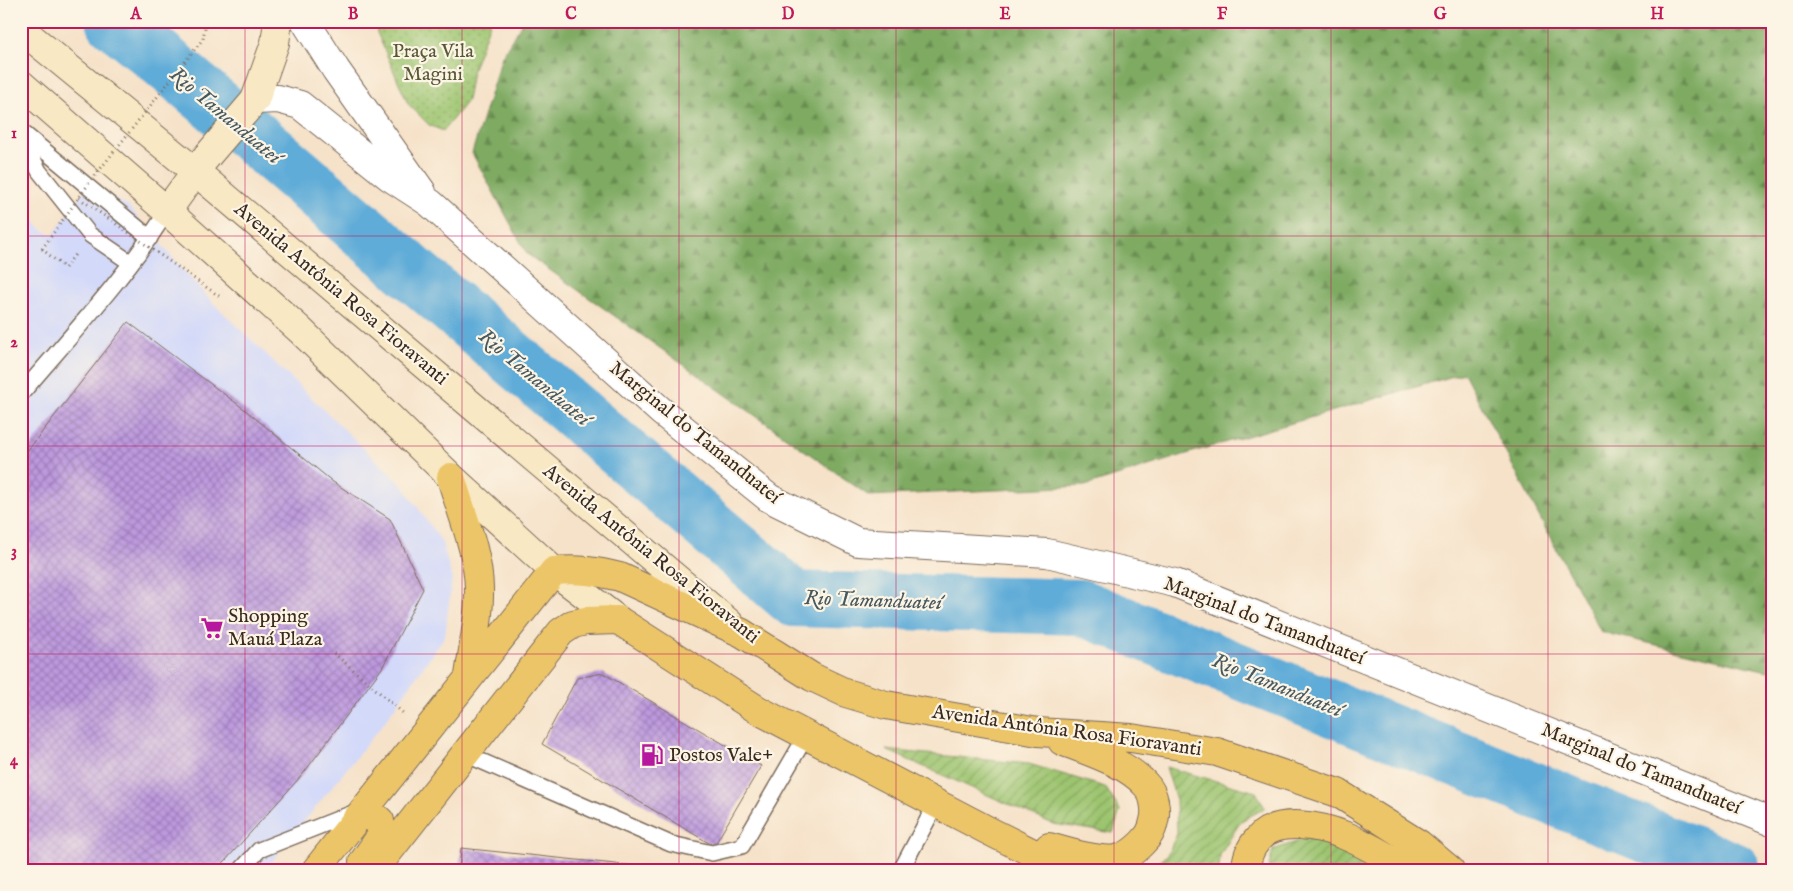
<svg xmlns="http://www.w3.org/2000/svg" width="1793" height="891" viewBox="0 0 1793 891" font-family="'IM FELL English',serif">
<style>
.built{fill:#d3d9f9}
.grass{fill:url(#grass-dots);stroke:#6c7847}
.forest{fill:url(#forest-firs);stroke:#5c6a40}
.garden{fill:url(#garden-furrows);stroke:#6c7847}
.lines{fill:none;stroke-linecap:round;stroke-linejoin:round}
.river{stroke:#5facd8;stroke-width:56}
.building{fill:url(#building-cross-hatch)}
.service-casing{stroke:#7c6a5a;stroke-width:18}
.tertiary-casing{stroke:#7c6a5a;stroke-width:30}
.secondary-casing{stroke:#7c6a5a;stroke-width:30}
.primary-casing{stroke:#7c6a5a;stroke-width:30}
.path{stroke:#7c6a5a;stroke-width:3;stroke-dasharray:1 4;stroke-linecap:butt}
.service{stroke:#fff;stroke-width:15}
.tertiary{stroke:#fff;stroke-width:28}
.secondary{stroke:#f8e8c3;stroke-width:28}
.primary{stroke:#edc569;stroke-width:28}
.path-bridge{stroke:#7c6a5a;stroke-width:3;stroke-dasharray:1 4;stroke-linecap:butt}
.grid{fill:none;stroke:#c2185b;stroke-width:1;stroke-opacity:0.55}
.labels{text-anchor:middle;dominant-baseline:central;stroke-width:4.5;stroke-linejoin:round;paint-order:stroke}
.park-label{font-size:20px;fill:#585837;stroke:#fcf5e5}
.street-label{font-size:20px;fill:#3b2a1e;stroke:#fcf5e5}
.poi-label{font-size:20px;fill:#3b2a1e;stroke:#fcf5e5;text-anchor:start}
.water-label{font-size:21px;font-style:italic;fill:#48585f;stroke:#fcf5e5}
.neatline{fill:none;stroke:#c2185b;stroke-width:2}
.grid-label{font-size:16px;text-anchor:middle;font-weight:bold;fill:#c2185b}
</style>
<defs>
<pattern id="grass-dots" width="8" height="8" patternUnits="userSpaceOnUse" patternTransform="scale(1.25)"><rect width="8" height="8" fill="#9dc570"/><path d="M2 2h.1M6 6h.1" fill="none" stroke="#81a05b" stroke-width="1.8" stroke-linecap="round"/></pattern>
<pattern id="forest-firs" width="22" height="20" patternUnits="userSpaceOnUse" patternTransform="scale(1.25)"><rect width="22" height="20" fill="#7eaa62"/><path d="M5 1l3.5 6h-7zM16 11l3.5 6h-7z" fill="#688b50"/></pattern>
<pattern id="garden-furrows" width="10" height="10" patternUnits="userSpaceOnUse" patternTransform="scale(1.25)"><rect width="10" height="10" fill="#9dc570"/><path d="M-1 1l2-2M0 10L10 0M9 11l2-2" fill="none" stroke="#81a05b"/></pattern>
<pattern id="building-cross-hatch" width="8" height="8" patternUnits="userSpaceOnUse" patternTransform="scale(1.25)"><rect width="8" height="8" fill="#bd99df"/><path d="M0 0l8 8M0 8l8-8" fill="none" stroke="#9b7db4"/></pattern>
</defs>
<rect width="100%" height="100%" fill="#fcf5e5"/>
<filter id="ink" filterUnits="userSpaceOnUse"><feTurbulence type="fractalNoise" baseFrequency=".02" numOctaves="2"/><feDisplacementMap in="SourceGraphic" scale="10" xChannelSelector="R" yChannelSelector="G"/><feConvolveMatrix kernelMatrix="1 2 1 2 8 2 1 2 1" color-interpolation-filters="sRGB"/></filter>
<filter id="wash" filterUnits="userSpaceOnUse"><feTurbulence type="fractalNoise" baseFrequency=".0096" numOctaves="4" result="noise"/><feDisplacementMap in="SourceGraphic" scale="20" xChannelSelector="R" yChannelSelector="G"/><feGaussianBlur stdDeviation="1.12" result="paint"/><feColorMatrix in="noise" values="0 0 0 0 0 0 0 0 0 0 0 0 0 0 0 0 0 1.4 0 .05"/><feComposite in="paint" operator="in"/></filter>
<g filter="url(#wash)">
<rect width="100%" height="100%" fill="#f6e2c9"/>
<!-- built -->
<path class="built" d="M90 182 129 207 184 271 212 302 402 485 442 542 452 578 445 636 383 724 265 870H21V204L42 230 53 235Z"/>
<!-- grass -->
<path class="grass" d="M372 21H491L472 71 467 101 443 131 429 125 408 104Z"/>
<!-- forest -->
<path class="forest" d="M523 21H1772V672L1601 632 1552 541 1464 373 1196 451 1085 486 869 496 527 254 472 153 502 56Z"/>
<!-- garden -->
<path class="garden" d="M886 750 1029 764 1105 787 1120 810 1113 833 1053 824Z
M1166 767 1256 792 1265 808 1241 821 1220 855 1219 870H1148L1167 855 1177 834 1176 800Z
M1310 837 1361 857 1379 870H1268L1273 850Z"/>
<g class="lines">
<!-- river -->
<path class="river" d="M114 21 148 48 236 122 794 599 1080 607 1733 870"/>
</g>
<g id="blocks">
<!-- building -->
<path class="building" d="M128 322 244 409 333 482 390 519 423 589 382 668 303 774 217 870H21V459Z
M603 673 761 766 714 846 542 744 577 678Z
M461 848 654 868V870H459Z"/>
</g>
</g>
<g filter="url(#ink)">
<use href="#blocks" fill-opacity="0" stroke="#7c6a5a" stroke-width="1"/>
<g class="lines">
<defs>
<path id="service" d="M22 132 150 238
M21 135 39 171 90 235 131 263
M21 394C71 335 126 277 167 211
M465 754 671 844 712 853 742 846 806 736
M241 870 259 850 358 811
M901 870 936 804"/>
<path id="tertiary" d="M305 21 336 70 422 192
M255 100 278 99 300 105 390 177 430 203 662 412 769 498 858 542 1047 553 1175 583 1772 822"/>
<path id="secondary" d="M21 29 202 177 729 623
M21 84 167 211 300 330 451 477 554 571 618 620
M167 211 203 161 255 100 275 43 278 21"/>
<path id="primary" d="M451 477C461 513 478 550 479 588 480 617 473 647 469 676
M1049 847C1067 852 1097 862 1116 859 1127 857 1134 851 1142 843 1149 836 1152 831 1154 821 1157 810 1154 793 1146 785 1127 763 1089 752 1062 741
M363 862 381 836 380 821 366 808
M316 870 554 571C578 569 596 571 620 577L742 633 812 677 846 693 886 705 1038 732 1131 738 1217 752 1338 793 1419 844 1450 870
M374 870 561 632 573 624 586 621 618 620 758 710 989 831 1043 858 1071 870
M1246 870C1246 857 1250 848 1258 839 1277 816 1322 826 1346 836 1368 845 1389 859 1411 870"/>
</defs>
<!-- service casing -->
<use href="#service" class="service-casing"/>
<!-- tertiary casing -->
<use href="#tertiary" class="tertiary-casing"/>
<!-- secondary casing -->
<use href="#secondary" class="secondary-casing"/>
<!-- primary casing -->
<use href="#primary" class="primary-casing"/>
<!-- path -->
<path class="path" d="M42 249 65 268 76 253
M334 653 403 713"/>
<!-- service -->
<use href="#service" class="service"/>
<!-- tertiary -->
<use href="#tertiary" class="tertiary"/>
<!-- secondary -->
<use href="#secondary" class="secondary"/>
<!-- primary -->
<use href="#primary" class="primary"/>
<!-- path-bridge -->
<path class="path-bridge" d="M79 198 219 296
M42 249 90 182 203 39 206 21"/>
</g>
</g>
<!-- grid -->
<path class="grid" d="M245 21V870M462 21V870M679 21V870M896 21V870M1114 21V870M1331 21V870M1548 21V870M21 236H1772M21 446H1772M21 654H1772"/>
<!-- icons -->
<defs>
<symbol id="supermarket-bare" viewBox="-9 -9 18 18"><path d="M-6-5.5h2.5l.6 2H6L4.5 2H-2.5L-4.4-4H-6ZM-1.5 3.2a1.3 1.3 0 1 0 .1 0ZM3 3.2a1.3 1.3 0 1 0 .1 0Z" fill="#b5179e" stroke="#fcf5e5" stroke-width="2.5" paint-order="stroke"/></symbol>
<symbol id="fuel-bare" viewBox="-9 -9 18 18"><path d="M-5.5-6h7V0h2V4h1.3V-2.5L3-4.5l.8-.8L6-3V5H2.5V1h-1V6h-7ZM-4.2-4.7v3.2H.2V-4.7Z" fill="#b5179e" stroke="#fcf5e5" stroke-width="2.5" paint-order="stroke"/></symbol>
</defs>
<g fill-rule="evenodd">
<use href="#supermarket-bare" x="196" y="612" width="32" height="32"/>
<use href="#fuel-bare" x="636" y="739" width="32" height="32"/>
</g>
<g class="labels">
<!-- park labels -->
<g class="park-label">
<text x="433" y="51">Praça Vila<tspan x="433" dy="23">Magini</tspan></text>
</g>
<!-- street labels -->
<g class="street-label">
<text transform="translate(341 294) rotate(40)">Avenida Antônia Rosa Fioravanti</text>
<text transform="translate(695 433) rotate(39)">Marginal do Tamanduateí</text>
<text transform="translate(651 554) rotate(39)">Avenida Antônia Rosa Fioravanti</text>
<text transform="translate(1264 621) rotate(21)">Marginal do Tamanduateí</text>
<text transform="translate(1067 731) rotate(8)">Avenida Antônia Rosa Fioravanti</text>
<text transform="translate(1641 769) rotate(22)">Marginal do Tamanduateí</text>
</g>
<!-- poi labels -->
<g class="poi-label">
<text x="228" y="616">Shopping<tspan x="228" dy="23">Mauá Plaza</tspan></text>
<text x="669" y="755">Postos Vale+</text>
</g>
<!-- water labels -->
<g class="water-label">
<text transform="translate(225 116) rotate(40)">Rio Tamanduateí</text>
<text transform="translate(534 378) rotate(40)">Rio Tamanduateí</text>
<text transform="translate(873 601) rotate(2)">Rio Tamanduateí</text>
<text transform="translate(1277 686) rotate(22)">Rio Tamanduateí</text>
</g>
</g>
<!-- margin -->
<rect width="1793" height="891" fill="none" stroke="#fcf5e5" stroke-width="55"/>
<rect x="28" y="28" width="1738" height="836" class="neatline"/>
<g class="grid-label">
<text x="136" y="19">A</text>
<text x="353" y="19">B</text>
<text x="571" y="19">C</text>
<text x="788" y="19">D</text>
<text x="1005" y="19">E</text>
<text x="1222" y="19">F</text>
<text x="1440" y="19">G</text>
<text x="1657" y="19">H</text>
<text x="14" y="138">1</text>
<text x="14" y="347">2</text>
<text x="14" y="556">3</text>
<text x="14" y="765">4</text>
</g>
</svg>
